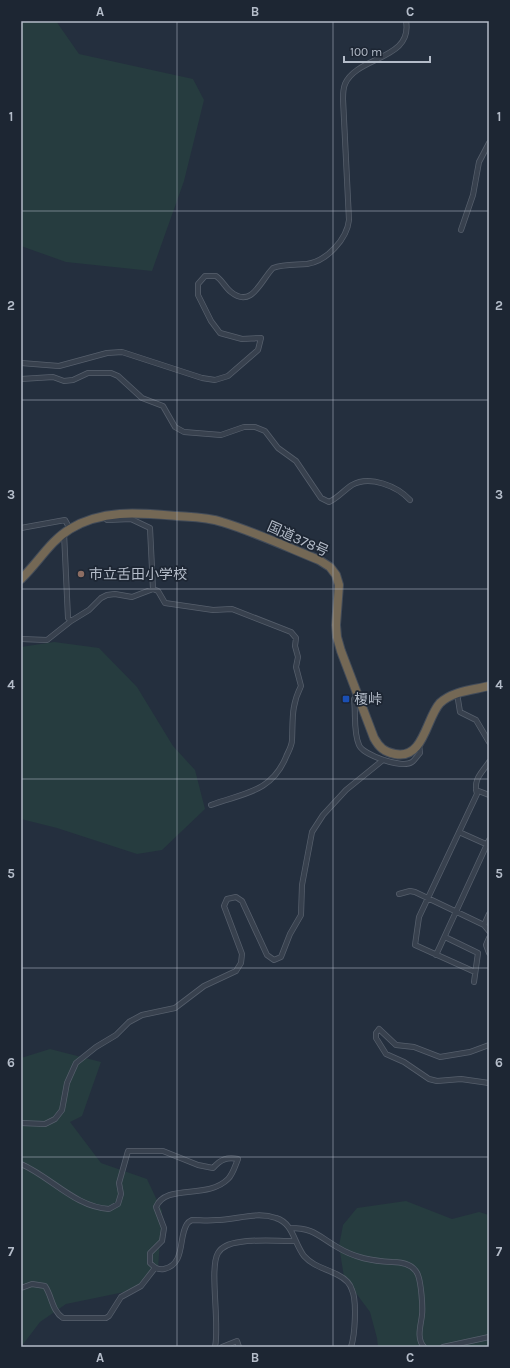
<svg xmlns="http://www.w3.org/2000/svg" width="510" height="1368" viewBox="0 0 510 1368" font-family="Karla,'Noto Sans JP',sans-serif">
<style>
.green{fill:#263c3f}
.lines{fill:none;stroke-linecap:round;stroke-linejoin:round}
.street-casing{stroke:#565f6c;stroke-width:6}
.highway-casing{stroke:#434c59;stroke-width:10}
.street{stroke:#38414e;stroke-width:4.5}
.highway{stroke:#746855;stroke-width:8}
.grid{fill:none;stroke:#b4bcc9;stroke-width:1;stroke-opacity:0.55}
.education-dot{fill:#8d6e63;stroke:#1d2633;stroke-width:1.5}
.transit-dot{fill:#1a4fb4;stroke:#1d2633;stroke-width:1.5}
.labels{text-anchor:middle;dominant-baseline:central;stroke-width:3.5;stroke-linejoin:round;paint-order:stroke}
.street-label{font-size:14px;fill:#b4bcc9;stroke:#1d2633}
.poi-label{font-size:14px;fill:#b4bcc9;stroke:#1d2633;text-anchor:start}
.neatline{fill:none;stroke:#b4bcc9;stroke-width:1.5}
.grid-label{font-size:13px;text-anchor:middle;font-weight:bold;fill:#b4bcc9}
</style>
<rect width="100%" height="100%" fill="#242f3e"/>
<!-- green -->
<path class="green" d="M21 21H56L79 54 193 79 204 100 184 181 152 271 66 262 21 246Z
M54 642 99 648 137 687 173 746 195 770 205 809 162 850 137 854 57 828 21 819V647Z
M50 1049 101 1062 82 1116 70 1122 101 1163 147 1179 162 1211 158 1269 139 1289 66 1304 40 1322 21 1347V1058Z
M406 1201 452 1219 479 1212 489 1215V1347H378L377 1338 370 1312 344 1277 339 1246 343 1225 357 1208Z"/>
<g class="lines">
<defs>
<path id="street" d="M461 230 473 195 479 162 489 143
M21 363 59 366 107 353 122 352 202 378 215 380 228 376 258 350 261 338 242 339 220 333 211 321 198 295V284L205 276H216C222 280 225 287 231 292 252 309 261 280 273 268 284 264 296 265 307 264 327 261 347 239 349 220L343 99C343 94 343 89 345 84 357 56 413 60 406 21
M21 379 53 377 64 381 73 380 88 373H111L118 376 142 398 163 406 175 427 184 432 221 435 244 427H255L265 431 278 448 296 461 321 498 329 502C338 498 344 490 352 485 370 475 397 486 410 500
M103 516 107 520 131 519 150 528 153 589
M21 528 65 520 70 529
M64 533 68 618 71 621
M21 639 47 640 71 621 89 610 101 598 107 595 115 594 132 597 153 589 158 591 165 603 213 610 232 609 291 632 296 638 295 646 298 657 296 667 301 686C291 706 293 719 292 740 292 746 288 752 286 757 271 793 243 793 211 805
M457 693 460 712 476 720 489 742
M358 695 354 699C356 713 353 731 359 745 363 755 402 769 412 762 415 760 417 756 420 753L419 744
M476 790 489 795
M459 832 488 845
M399 894 410 891 415 892 484 925 489 931
M484 925 489 914
M445 937 478 953 474 982
M489 938 486 945 489 953
M436 955 489 840
M475 972 415 945 419 917 477 794C473 779 481 774 489 762
M489 1045 470 1052 440 1057 414 1047 396 1045 379 1029 376 1033V1038L386 1054 404 1062 429 1079 437 1081 461 1079 489 1083
M21 1123 45 1124 55 1119 62 1110 67 1083 76 1063 96 1047 116 1035 129 1022 142 1015 175 1008 204 986 236 971 241 963 242 954 224 906 227 899 236 897 242 901 267 955 274 960 281 957 290 934 301 915 302 885 312 832 323 815 346 790 383 760
M21 1164C51 1177 75 1207 109 1209L118 1204 121 1194 119 1183 128 1151H163L198 1165 213 1168C221 1159 227 1157 238 1159 235 1166 233 1174 228 1179 207 1200 166 1183 156 1207L164 1228 162 1241 150 1253V1263C154 1267 157 1270 164 1269 186 1264 178 1237 187 1224 188 1222 190 1221 192 1220 200 1220 208 1221 216 1220 236 1220 256 1211 276 1218 293 1223 294 1243 304 1256 314 1267 325 1268 338 1275 344 1278 350 1283 352 1290 357 1301 355 1335 351 1347
M290 1228C314 1228 318 1236 337 1247 355 1258 372 1261 392 1262 403 1262 414 1265 418 1275 421 1283 423 1306 422 1315 421 1325 416 1338 424 1347
M21 1288 32 1284 45 1286C52 1296 52 1311 63 1318H106L109 1316 121 1297 141 1286 155 1268
M215 1347C220 1324 209 1268 218 1253 222 1246 232 1243 240 1242 258 1239 276 1241 295 1241
M222 1347 237 1341 239 1347
M443 1347 489 1337"/>
<path id="highway" d="M21 579C38 563 50 541 70 529 103 509 140 513 177 516 192 517 208 517 222 522 255 532 287 547 319 560L330 567 336 575 339 585 336 625 337 637 341 651 374 738C379 747 384 752 395 754 424 760 426 718 440 703 453 691 473 690 489 686"/>
</defs>
<!-- street casing -->
<use href="#street" class="street-casing"/>
<!-- highway casing -->
<use href="#highway" class="highway-casing"/>
<!-- street -->
<use href="#street" class="street"/>
<!-- highway -->
<use href="#highway" class="highway"/>
</g>
<!-- grid -->
<path class="grid" d="M177 21V1347M333 21V1347M21 211H489M21 400H489M21 589H489M21 779H489M21 968H489M21 1157H489"/>
<!-- markers -->
<circle class="education-dot" cx="81" cy="574" r="4"/>
<rect class="transit-dot" x="342" y="695" width="8" height="8" rx="2"/>
<g class="labels">
<!-- street labels -->
<g class="street-label">
<text transform="translate(298 539) rotate(24)">国道378号</text>
</g>
<!-- poi labels -->
<g class="poi-label">
<text x="89" y="574">市立舌田小学校</text>
<text x="354" y="699">榎峠</text>
</g>
</g>
<!-- border -->
<rect width="510" height="1368" fill="none" stroke="#1d2633" stroke-width="44"/>
<!-- scale -->
<path d="M344 56v6h86v-6" fill="none" stroke="#b4bcc9" stroke-width="2"/>
<text x="350" y="56" font-size="12" fill="#b4bcc9" stroke="#1d2633" stroke-width="3" paint-order="stroke">100 m</text>
<rect x="22" y="22" width="466" height="1324" class="neatline"/>
<g class="grid-label">
<text x="100" y="16">A</text>
<text x="255" y="16">B</text>
<text x="410" y="16">C</text>
<text x="11" y="121">1</text>
<text x="499" y="121">1</text>
<text x="11" y="310">2</text>
<text x="499" y="310">2</text>
<text x="11" y="499">3</text>
<text x="499" y="499">3</text>
<text x="11" y="689">4</text>
<text x="499" y="689">4</text>
<text x="11" y="878">5</text>
<text x="499" y="878">5</text>
<text x="11" y="1067">6</text>
<text x="499" y="1067">6</text>
<text x="11" y="1256">7</text>
<text x="499" y="1256">7</text>
<text x="100" y="1362">A</text>
<text x="255" y="1362">B</text>
<text x="410" y="1362">C</text>
</g>
</svg>
